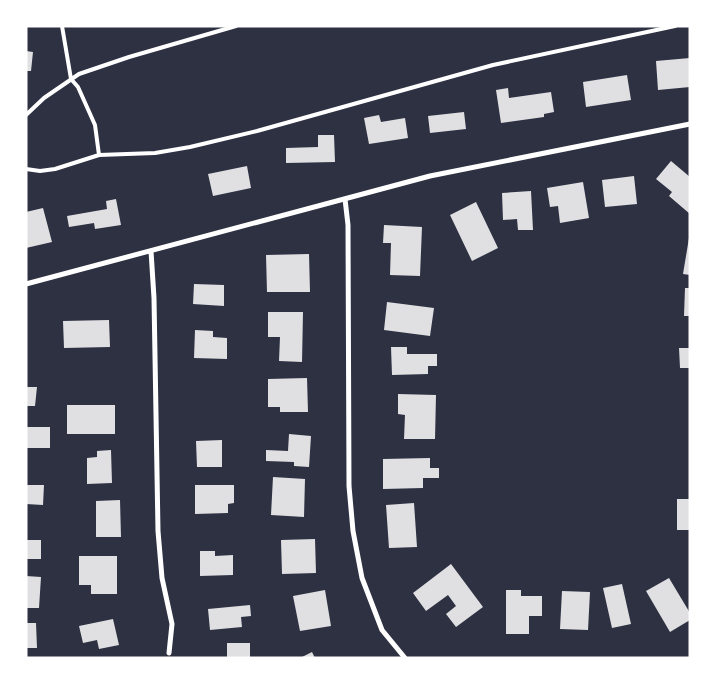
<svg xmlns="http://www.w3.org/2000/svg" width="716" height="684" viewBox="0 0 716 684" font-family="'Asap Condensed',sans-serif">
<style>
.building{fill:#e0e0e3}
.lines{fill:none;stroke-linecap:round;stroke-linejoin:round}
.service{stroke:#fff;stroke-width:4}
.minor{stroke:#fff;stroke-width:5}
</style>
<rect width="100%" height="100%" fill="#2d3142"/>
<!-- building -->
<path class="building" d="M26 51 33 52 31 71H26Z
M690 58V87L658 90 656 61Z
M627 75 631 100 586 107 583 82Z
M508 88 509 98 551 92 554 112 544 114V117L501 123 496 90Z
M464 112 466 129 430 133 428 116Z
M379 115 381 122 405 118 408 138 369 144 364 118Z
M318 135H334L335 162 286 163V148L318 147Z
M671 161 690 177V214L669 196 672 192 656 179Z
M247 166 251 188 213 196 208 174Z
M634 176 637 204 605 207 602 180Z
M583 182 589 218 560 223 558 206 550 207 547 188Z
M531 191 533 230H518L517 219 503 220 502 193Z
M116 199 121 225 95 229 94 223 69 227 67 216 107 209 106 201Z
M476 202 498 248 472 261 450 215Z
M43 208 52 242 26 248V212Z
M384 225 422 227 420 276 390 275 391 243H383Z
M689 238 690 239V275L683 274Z
M309 254 310 292H267L266 255Z
M194 284 224 285V306L193 304Z
M685 288H690V316H684Z
M387 302 434 308 430 336 384 330Z
M268 312H303L302 362 279 361 280 337H268Z
M109 320 110 347 64 348 63 321Z
M195 330 213 331V337L227 338V359L194 358Z
M391 347H407V354H437V366H428V374L392 375Z
M679 348H690V368H680Z
M307 378 308 412H280V407H268V379Z
M26 387H37L35 406H26Z
M398 394 436 395 435 439H404L405 415 398 414Z
M67 405H115V434H67Z
M26 427H50V448H26Z
M289 434 311 436 309 467 294 466V462L266 461V450L288 451Z
M222 440V467H197L196 441Z
M111 450 112 483 87 484V458L97 457V451Z
M430 458V468H439V478H423V488L383 489V459Z
M273 477 305 479 304 517 271 515Z
M26 485H44L43 505 26 504Z
M195 485H234V503L228 504V513L195 514Z
M677 499H690V530H677Z
M120 500 121 537H96V501Z
M414 503 417 547 389 548 386 505Z
M315 539 316 573 282 574 281 540Z
M26 540H41V559H26Z
M200 551H215V556L233 555V575L200 576Z
M79 556H117V594H91V585H79Z
M451 564 483 607 456 627 446 614 456 606 448 595 426 611 413 593Z
M26 576 41 577 39 608H26Z
M669 578 690 613V620L670 632 646 591Z
M622 584 631 624 612 628 603 588Z
M325 590 331 626 300 631 293 596Z
M506 590H521V596H542V616H529V634H506Z
M562 591 590 592 588 630 560 629Z
M250 605 251 616 241 617 242 627 210 630 208 609Z
M113 619 119 645 99 649 97 640 83 643 79 626Z
M26 623H36L37 648H26Z
M227 643H250V658H227Z
M312 652 315 658H300Z"/>
<g class="lines">
<!-- service -->
<path class="service" d="M62 26 71 79 78 87 95 125 99 155
M26 115 44 98 79 74 129 57 236 26
M26 169 40 171 55 169 99 155 155 153 190 147 257 131 493 65 675 26"/>
<!-- minor -->
<path class="minor" d="M345 199 348 225 349 486 353 531 362 578 382 630 405 658
M151 251 154 298 158 531 162 578 172 624 169 653
M26 284 430 176 690 124"/>
</g>
<!-- border -->
<rect width="716" height="684" fill="none" stroke="#ffffff" stroke-width="55"/>
</svg>
